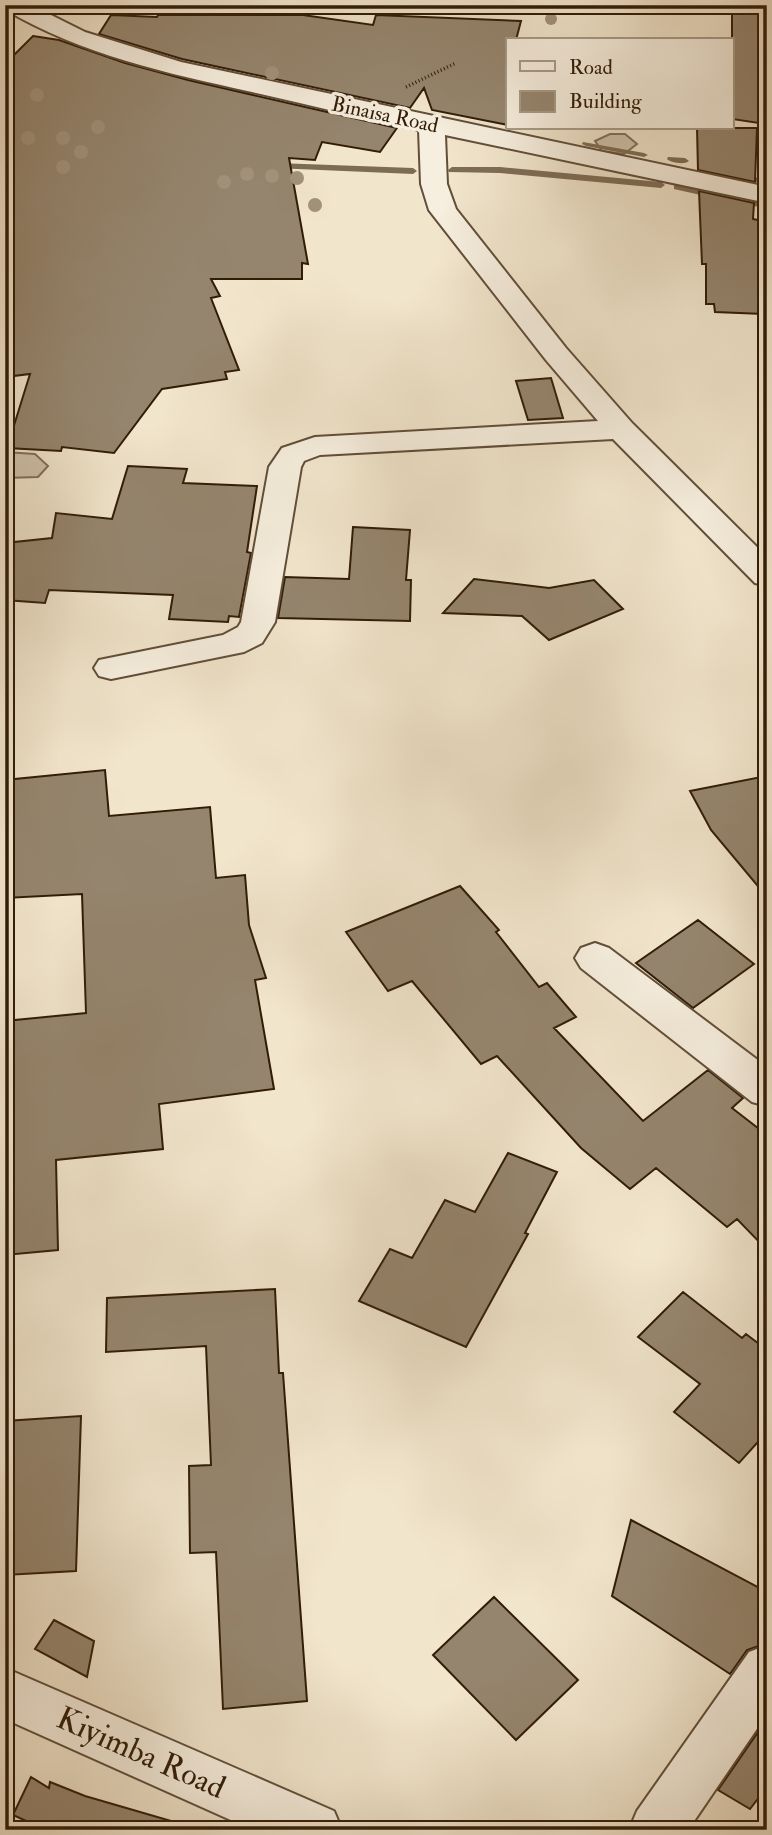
<svg xmlns="http://www.w3.org/2000/svg" width="772" height="1835" viewBox="0 0 772 1835" font-family="'IM FELL Double Pica',serif">
<style>
.green{fill:#d0c3ab;stroke:#80705a;stroke-width:2}
.lines{fill:none;stroke-linecap:round;stroke-linejoin:round}
.stream{fill:#7d6c55;fill-rule:evenodd}
.building{fill:#95856e;stroke:#311c08;stroke-width:2}
.minor-casing{stroke:#614e39;stroke-width:4}
.path{stroke:#311c08;stroke-width:3.5;stroke-dasharray:1 2.5;stroke-linecap:butt}
.minor{fill:#f6eede;fill-rule:evenodd}
.tree{fill:#a2927b}
.labels{text-anchor:middle;dominant-baseline:central;stroke-width:7;stroke-linejoin:round;paint-order:stroke}
.far-street-label{font-size:21px;fill:#311c08;stroke:#f6eede}
.near-street-label{font-size:32px;fill:#311c08;stroke:#f6eede}
</style>
<rect width="100%" height="100%" fill="#f1e5cc"/>
<filter id="stains"><feTurbulence type="fractalNoise" baseFrequency=".00286" numOctaves="4"/><feColorMatrix values="0 0 0 0 .2 0 0 0 0 .09 0 0 0 0 .02 0 0 0 .5 -.17"/></filter>
<radialGradient id="worn" r=".72"><stop offset=".6" stop-color="#630" stop-opacity="0"/><stop offset="1" stop-color="#630" stop-opacity=".3"/></radialGradient>
<!-- green -->
<path class="green" d="M610 134H625L637 144 624 154 602 151 595 141Z
M5 452 35 454 48 466 38 477 5 478Z"/>
<g class="lines">
<!-- stream -->
<path class="stream" d="M583 142 644 153 648 155 644 157 586 146 582 144Z
M668 157 685 158 689 161C684 165 672 163 667 159Z
M277 163 413 168 417 171 413 174 274 168 273 166Z
M452 167H500L661 182 665 185 661 188 500 173 449 172 448 170Z
M740 175 767 179V183L737 180V176Z
M677 184 717 193 718 195 714 198 674 189V185Z
M753 200 767 203V209L750 205 749 203Z"/>
</g>
<!-- building -->
<path class="building" d="M732 5H762L766 124 732 119Z
M111 15 157 17 158 15H303L373 25 376 15 521 21 516 40H508V125L432 110 424 88 410 108 182 59 99 34Z
M33 36 59 40 125 63 188 80 397 128 380 152 322 142 315 160 289 158 308 264 302 263V279H211L220 296 211 298 239 370 225 372 227 379 162 389 114 453 62 447 61 451 7 448 30 374 5 377V64Z
M697 128H757L755 182 698 170Z
M699 191 754 203 753 219 767 222V314L715 312 714 304H706V264H702Z
M551 378 563 418 528 420 516 381Z
M128 466 187 469 183 483 257 486 247 552 251 553 239 617 229 616 228 622 169 619 173 595 49 590 45 603 5 600V543L52 538 56 513 112 519Z
M353 527 410 530 406 580H411L410 621 278 618 285 577 349 579Z
M474 579 549 588 594 580 623 609 549 640 522 616 443 613Z
M105 770 109 816 210 807 216 878 245 875 249 925 266 978 255 980 274 1089 159 1104 163 1149 56 1160 58 1250 5 1255V1021L86 1013 82 894 5 898V780Z
M767 776V897L711 830 690 791Z
M460 886 499 930 496 932 539 987 547 983 576 1017 554 1028 643 1121 708 1070 743 1098 732 1108 767 1135V1250L737 1219 727 1227 656 1168 630 1189 581 1148 497 1056 481 1064 412 981 388 991 346 932Z
M698 920 754 964 693 1008 636 963Z
M508 1153 557 1172 525 1233 528 1234 466 1347 359 1301 390 1249 412 1258 445 1200 475 1212Z
M275 1289 279 1373H283L307 1701 223 1709 216 1552 190 1553 189 1466 211 1465 206 1346 106 1352 107 1298Z
M683 1292 742 1338 746 1334 767 1350V1432L739 1463 674 1412 700 1384 638 1337Z
M81 1416 76 1571 5 1575V1421Z
M631 1520 767 1592V1643L747 1650 730 1674 612 1596Z
M494 1597 578 1680 516 1740 433 1655Z
M54 1620 94 1641 87 1677 35 1649Z
M767 1719V1787L750 1809 718 1790Z
M31 1777 49 1788 50 1782 85 1796 171 1821 169 1830H46L13 1815Z"/>
<g class="lines">
<defs>
<path id="minor" d="M5 5H31L85 32 181 62 767 187V203L445 135 447 184 456 209 566 348 632 423 767 557V586L755 583 613 439 320 455 304 461 301 467 275 622 262 643 244 652 111 679 99 676 94 668 99 660 223 635 238 627 241 622 269 467 282 448 315 437 598 421 546 360 429 210 421 184 419 130C364 118 308 105 252 92 166 73 83 55 6 10Z
M62 5H598L594 10 586 12H74L66 10Z
M595 943 609 948 767 1067V1106L752 1102 581 968 575 958 581 948Z
M767 1645V1714L688 1830H629L637 1811 749 1652Z
M5 1668 334 1811 342 1830H253L5 1719Z"/>
</defs>
<!-- minor casing -->
<use href="#minor" class="minor-casing"/>
<!-- path -->
<path class="path" d="M406 87 456 63"/>
<!-- minor -->
<use href="#minor" class="minor"/>
</g>
<!-- trees -->
<g class="tree">
<circle cx="551" cy="19" r="6"/>
<circle cx="272" cy="73" r="7"/>
<circle cx="37" cy="95" r="7"/>
<circle cx="98" cy="127" r="7"/>
<circle cx="28" cy="138" r="7"/>
<circle cx="63" cy="138" r="7"/>
<circle cx="81" cy="152" r="7"/>
<circle cx="63" cy="167" r="7"/>
<circle cx="247" cy="174" r="7"/>
<circle cx="272" cy="176" r="7"/>
<circle cx="297" cy="178" r="7"/>
<circle cx="224" cy="182" r="7"/>
<circle cx="315" cy="205" r="7"/>
</g>
<g class="labels">
<!-- far-street labels -->
<g class="far-street-label">
<text transform="translate(385 115) rotate(12)">Binaisa Road</text>
</g>
<!-- near-street labels -->
<g class="near-street-label">
<text transform="translate(141 1753) rotate(24)">Kiyimba Road</text>
</g>
</g>
<!-- margin -->
<rect width="772" height="1835" fill="none" stroke="#f1e5cc" stroke-width="28"/>
<rect x="7" y="7" width="758" height="1821" fill="none" stroke="#311c08" stroke-width="3.5"/>
<rect x="14" y="14" width="744" height="1807" fill="none" stroke="#311c08" stroke-width="2"/>
<!-- legend -->
<rect x="506" y="38" width="228" height="91" fill="#f6eede" stroke="#a79a88" stroke-width="2"/>
<rect x="520" y="61" width="35" height="10" fill="#f6eede" stroke="#a79a88" stroke-width="2"/>
<text x="569" y="74" font-size="21" fill="#311c08">Road</text>
<rect x="520" y="91" width="35" height="21" fill="#95856e" stroke="#a79a88" stroke-width="2"/>
<text x="569" y="108" font-size="21" fill="#311c08">Building</text>
<rect width="100%" height="100%" filter="url(#stains)"/>
<rect width="100%" height="100%" fill="url(#worn)"/>
</svg>
